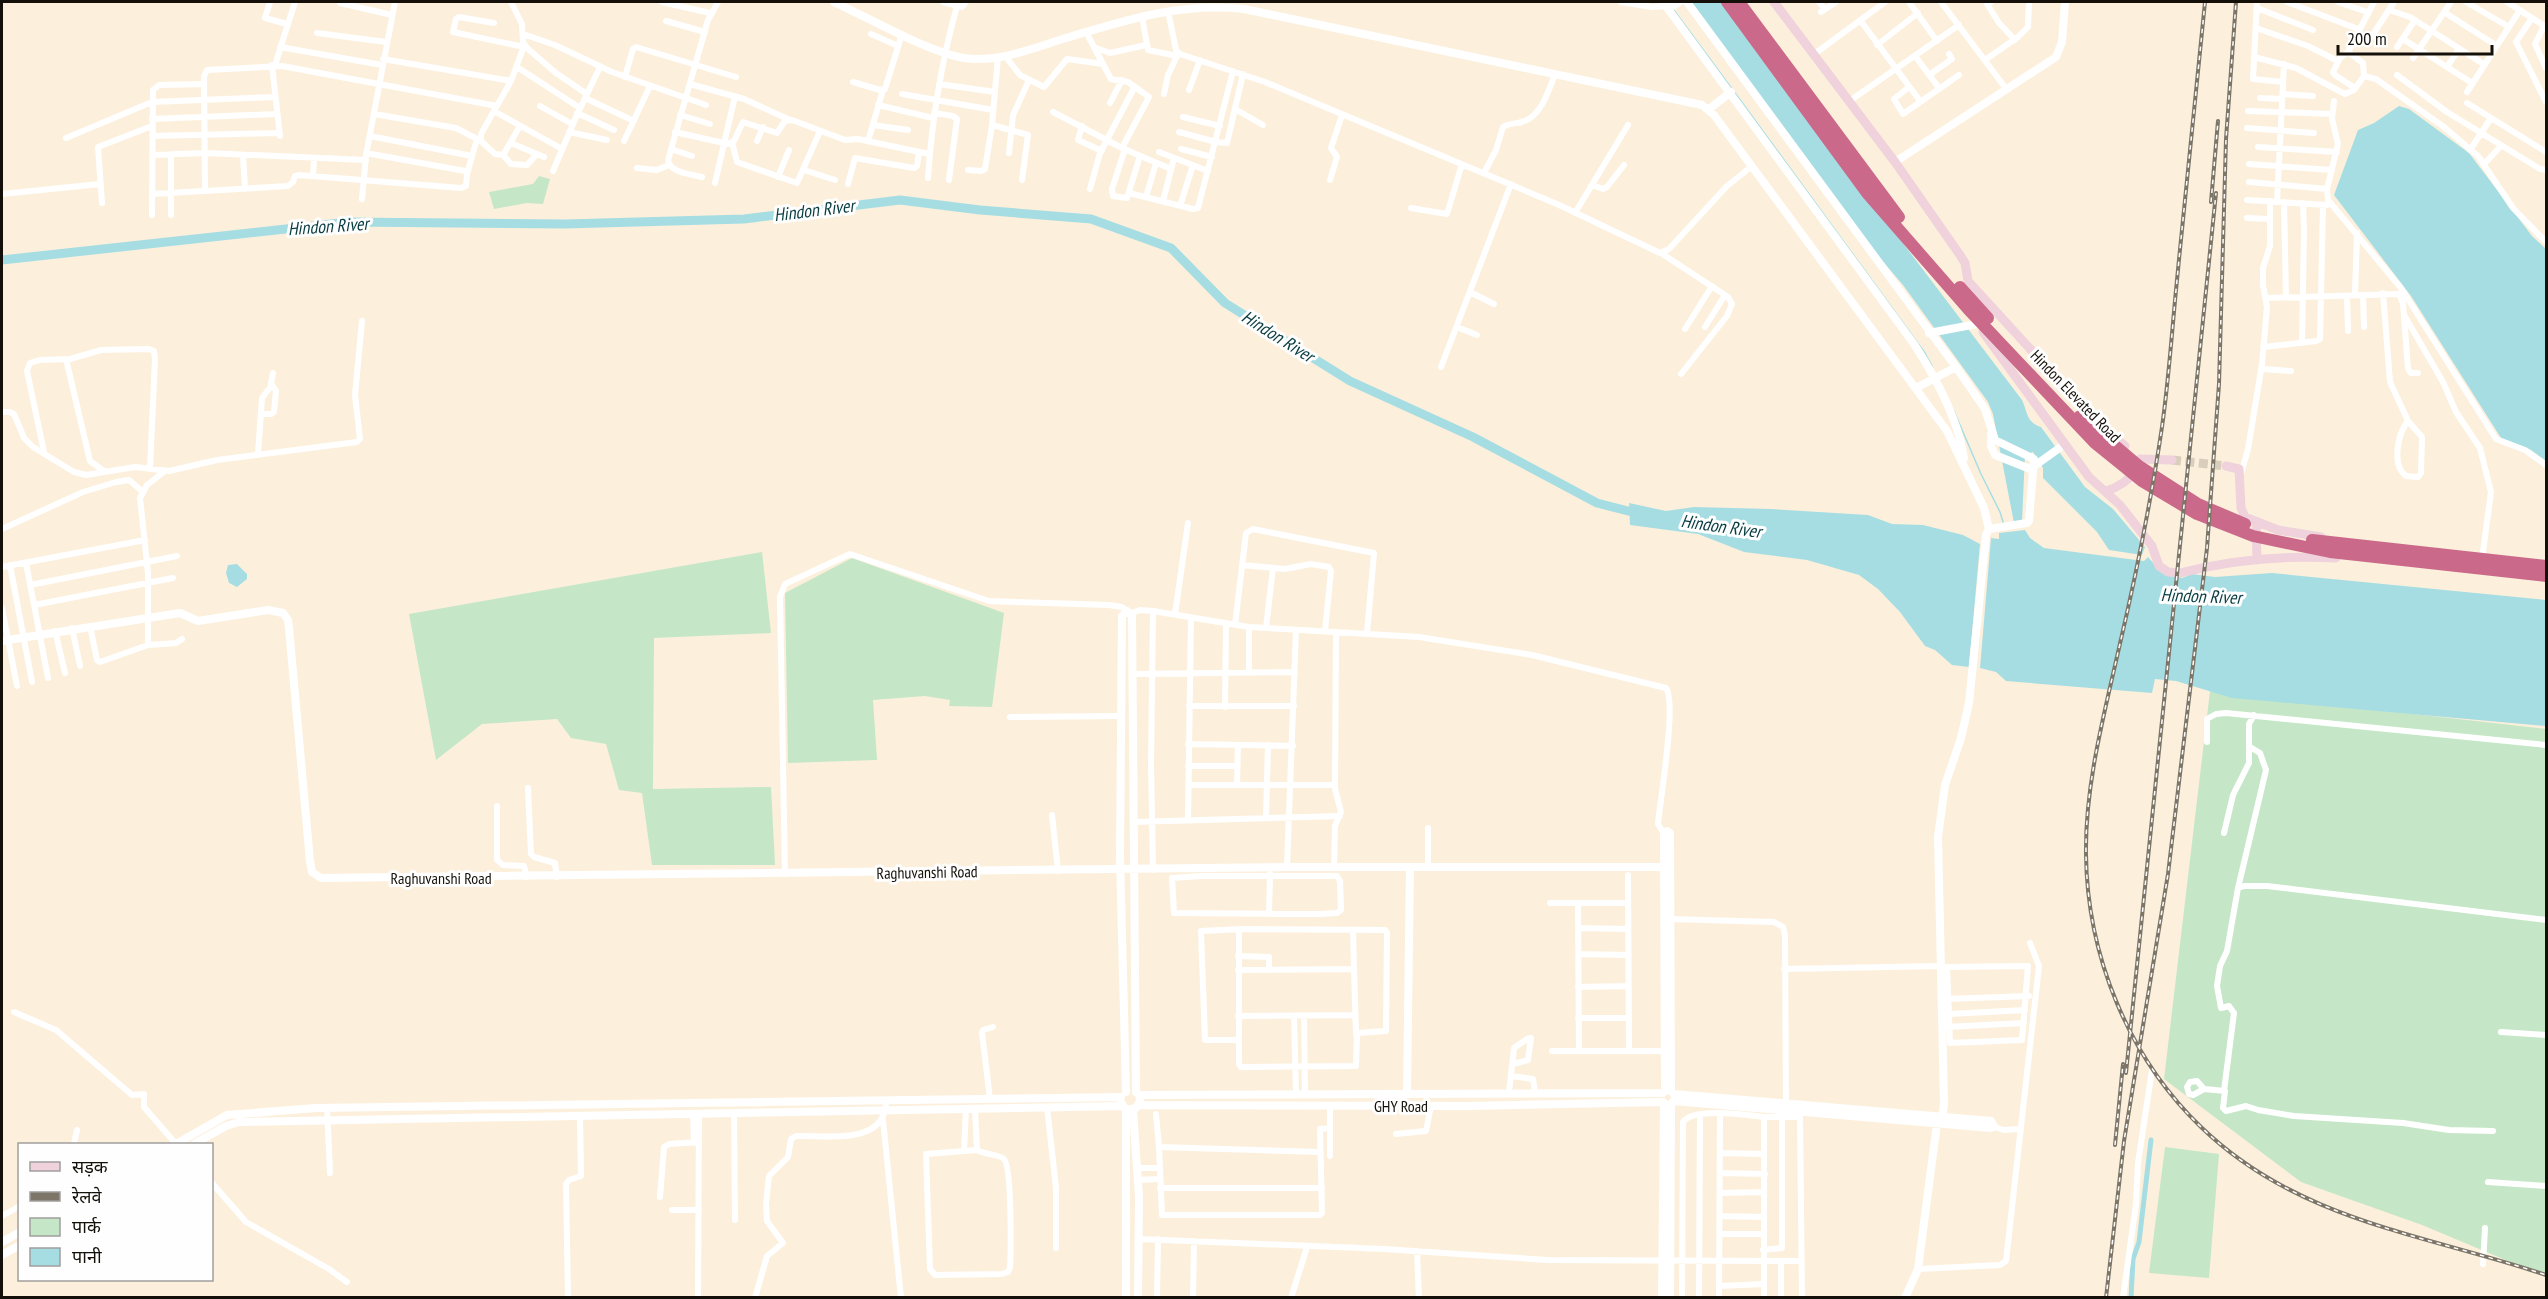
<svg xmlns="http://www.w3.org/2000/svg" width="2548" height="1299" viewBox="0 0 2548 1299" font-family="'PT Sans Narrow','Noto Sans Devanagari',sans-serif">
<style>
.green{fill:#c5e7c7}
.water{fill:#a6dde3}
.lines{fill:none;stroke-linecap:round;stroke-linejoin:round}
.stream{stroke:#a6dde3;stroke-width:1.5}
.canal{stroke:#a6dde3;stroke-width:5}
.river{stroke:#a6dde3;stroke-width:9}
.secondary-tunnel{stroke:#d9cebc;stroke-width:9;stroke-dasharray:9 4.5;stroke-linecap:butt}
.minor{stroke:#fff;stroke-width:6}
.tertiary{stroke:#fff;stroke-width:8}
.secondary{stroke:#efd2dc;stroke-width:9}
.motorway{stroke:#cb698a;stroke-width:12}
.rail-casing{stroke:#7c7568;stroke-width:4}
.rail{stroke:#fefefe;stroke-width:1.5;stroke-dasharray:4.5;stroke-linecap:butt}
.labels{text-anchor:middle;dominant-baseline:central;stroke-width:6;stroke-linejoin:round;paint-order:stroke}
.street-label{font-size:16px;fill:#141009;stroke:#fefefe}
.water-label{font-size:18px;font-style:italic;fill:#073c41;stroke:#fefefe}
</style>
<rect width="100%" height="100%" fill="#fcf0dc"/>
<!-- green -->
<path class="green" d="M539 176 550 179 543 204 527 203 494 209 489 192 533 184Z
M762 552 771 633 654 638 653 789 771 787 775 865H652L642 793 619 790 606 744 571 738 557 719 482 724 436 760 409 614Z
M852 558 1004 613 992 707 949 706 950 700 925 696 873 700 877 760 788 763 785 593Z
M2210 691 2546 729V1277L2422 1225 2301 1182 2164 1079Z
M2165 1147 2219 1154 2209 1278 2149 1273Z"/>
<!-- water -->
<path class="water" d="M1691 2H1730L1902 242 2022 400C2028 413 2026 422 2041 427L2085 487 2113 509 2145 547 2142 555 2109 550 2097 532 2043 478V468L2033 452 2025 455 2022 522 2014 523 1993 414 1988 402 1903 285 1850 223Z
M2399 106 2409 109 2469 153 2532 236 2546 249V461L2531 450 2501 438 2411 296 2334 195 2358 130 2374 123Z
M1629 503 1666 511 1694 507 1771 509 1868 515 1892 524 1923 525 1963 535 1980 544 1969 667 1952 665 1935 650 1925 646 1900 612 1878 589 1859 575 1807 560 1744 552 1698 534 1630 525Z
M2025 530 2030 538 2044 548 2144 561 2148 557 2160 571 2182 578 2192 574 2215 577 2272 573 2546 600V726L2232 698 2176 681 2155 679 2152 693 2006 681 1996 672 1980 668 1991 538 1999 539V533Z
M237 564 247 574V579L237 587 229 583 226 573 228 565Z"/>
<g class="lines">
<!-- stream -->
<path class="stream" d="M1673 9 1732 89
M1735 93 1925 353 1932 366
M1954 411 1981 474 2000 512 2004 525"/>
<!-- canal -->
<path class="canal" d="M2131 1298 2133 1259 2139 1242 2151 1140"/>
<!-- river -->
<path class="river" d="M2 260 349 222 565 224 744 219 900 200 980 210 1091 219 1171 248 1225 303 1350 381 1473 437 1597 503 1640 514"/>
<!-- secondary-tunnel -->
<path class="secondary-tunnel" d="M2172 460 2226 466"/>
<!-- minor -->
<path class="minor" d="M270 2 265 18 287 24
M511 2 522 24 523 42 527 48 556 73 587 94
M662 2 710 13
M943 2 962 7 966 2
M1621 2 1652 7 1666 6
M1819 2 1825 9
M1909 2 1937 41
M1941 2 2007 90
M1991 2 1987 4 1999 23 2015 40
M2257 2 2253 79 2283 82
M2287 2 2358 29
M2338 2 2367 12
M2466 2 2509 27
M2507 2 2546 27
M340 3 392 15
M2257 8 2313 30
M2389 10 2410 17 2485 65
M1168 11 1176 50 1180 54 1265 82 1557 204 1660 253 1669 249 1727 186 1752 166
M1821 12 1836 2
M2444 12 2497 46
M1142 17 1148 50 1177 56
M2532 18 2516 42 2546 102
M1860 20 1920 101
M666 21 705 32
M494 23 459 17 456 19 453 32 524 47
M2544 26 2535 44 2546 68
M2256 28 2308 46 2338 61
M1086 32 1111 79 1128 82 1149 97 1122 148
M317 33 386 42
M523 34 555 45 612 72 706 105
M871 34 898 46
M2372 36 2394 2
M2403 39 2472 83
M1877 45 1918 13
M280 47 382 65
M2397 47 2415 20
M1096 48 1110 53 1146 45
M2348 52 2340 58 2333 72 2335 75 2355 88
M1813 55 1885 2
M1005 56 1020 75 1044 87 1067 59 1103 64
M1915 56 1939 88
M2254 57 2296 68 2345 94 2354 90 2364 76 2376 79 2444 127 2478 156 2513 208 2546 242
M2413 58 2451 2
M383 59 511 81
M1985 60 2018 37 2028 27 2029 2
M272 65 280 136
M275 65 295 2
M517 67 580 108
M2447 67 2459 49
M1929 75 1952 59 1949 54
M2397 75 2447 112 2540 169 2546 170
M2364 76 2363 63 2348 52 2374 2
M625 77 633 49 636 47 736 77
M853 82 880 90 885 89 902 34
M690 84 744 99 790 120
M939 84 995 92
M1909 87 1894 99 1903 114 1959 75
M1189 90 1200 60
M2467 92 2520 10
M902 94 993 110
M1164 94 1168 75 1178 54
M2283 94 2313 96
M585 98 634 121
M2260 98 2282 99
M2334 101 2332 119 2338 144 2327 189 2328 200 2401 288 2496 439 2525 450 2546 465
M1848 102 1959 25
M1110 103 1122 80
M2467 103 2546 152
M878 105 933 118
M540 106 572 124
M1235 109 1263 125
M494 111 562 149
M2248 111 2332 114
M1053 112 1122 148 1171 169
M577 113 614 130
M934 113 953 116 957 119 949 180
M374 114 456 128 481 141
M680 115 710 124
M1183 117 1220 126
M152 119 277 114
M873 125 908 130
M992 125 1028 135 1022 180
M520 126 503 155 495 154 481 141V134L511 81 524 46
M1082 126 1078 140 1102 151
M2247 128 2314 133
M569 132 607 140
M675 132 728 144 734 141 743 122 777 133 785 121 792 120 845 140 858 139 929 154
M1179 132 1216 142 1227 143 1243 74
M152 136 279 133
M370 136 472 156
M66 138 152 102 275 97
M624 141 650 86
M757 141 763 127
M868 141 883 90
M732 142 737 162 797 183 820 131
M511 143 544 157
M2258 147 2337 152
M671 149 692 156
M1125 149 1112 189 1113 196 1127 198 1140 156
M1181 149 1212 157
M2470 150 2491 118
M1159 152 1208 171
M1009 153 1013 115 1029 80
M171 154V215
M152 155 206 153 366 160
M243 155 245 189
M503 155 511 164 527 165 537 154
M2485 163 2501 146
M2249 164 2332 170
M637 168 657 170 669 165
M804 170 835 180
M968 170 981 171 985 169 992 125 998 57
M553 171 576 117 600 67
M1484 173 1496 150 1503 127C1509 123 1515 124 1522 122 1541 117 1549 90 1555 74
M467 174 477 139
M313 176 314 158
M702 177C690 174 670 173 668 160L708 20 718 2
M778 177 789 150
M928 178C932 119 941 63 957 6
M1330 180 1337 157 1331 148 1342 115
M2249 182 2327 189
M715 183 735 96
M848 184 855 158 914 168 917 166 919 152
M1592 185 1603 189 1607 187 1624 165
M1090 189 1100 153 1134 88
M205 191 204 76 207 70 282 66 497 106
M1129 193 1193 209 1198 208 1233 71
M2 194 100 184
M152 194 288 186 293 182 295 176 299 175 461 188 466 186 467 174 465 171 366 153
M1146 197 1156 163
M362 199 366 155 395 2
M2247 200 2327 205
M1163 201 1174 158
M2277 202 2284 64
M2284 202 2286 297
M102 203 98 147 152 126
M1180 206 1193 165
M1411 208 1447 214 1462 164
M1575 213 1628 125
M152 215 153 90 159 85 204 84
M2247 218 2270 219
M1661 253 1728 297 1732 304 1727 316 1681 374
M1470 292 1494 304
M2383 293 2390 382 2408 421 2422 437 2421 473 2418 477 2406 476C2391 465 2398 433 2408 421
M2355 295 2357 233
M2363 295 2364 327
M2347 296 2348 331
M2266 298 2399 294 2403 303 2408 369 2411 373H2418
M2404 315 2443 382 2456 412 2480 448 2491 492 2482 559
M1457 327 1477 335
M1705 327 1725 295
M1685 329 1712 286
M2302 343 2304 231 2303 203
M2263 347 2316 341 2320 339 2323 205
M66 359 90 461 104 471
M1441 367 1511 184
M2261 369 2291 371
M2 412H10L14 414 24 438 33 447 74 472 86 475 135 467 169 471 217 460 357 442 360 439 355 395 362 321
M261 414H271L274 412 276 391 271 383 273 373
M44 452 27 371 30 363 40 360 70 359 101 350 149 349 154 351 155 359 150 469
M258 454 262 398 272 385
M2241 474 2248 449 2262 364 2267 307 2263 285V268L2270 246V201
M2 529 83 492 116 482 129 480 142 491
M26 563 48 678
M10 565 32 682
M1242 565 1285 569 1311 564 1329 567 1331 571 1325 631
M2 567 145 540
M30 585 177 556
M34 605 173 578
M2 608 17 686
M1153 611 1151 764 1153 870
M1132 613 1140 610 1153 611 1249 627 1419 637 1532 655 1666 688C1677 703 1660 800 1658 824L1664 834
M1175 614 1188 523
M1235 625 1246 533 1253 529 1374 553 1367 633
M90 626 97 660 100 662 148 645 176 643 182 639
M72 628 80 666
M1266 628 1273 568
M55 631 65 673
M148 645V573L140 498 147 485 165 471
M1249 671V627
M1132 674 1295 672
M1189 706H1294
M1225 707 1226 624
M1010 717 1121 716
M2207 742V719L2216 714 2226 713 2546 745
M1188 744 1293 746
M1188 766H1237
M1188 785H1335
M1237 785 1238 745
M528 788 531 854 534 857 555 863 557 877
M497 806V860L503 865 524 866 527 877
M1052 815 1058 871
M1266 818 1268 745
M1188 820 1191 617
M1133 822 1340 816
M2224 833 2233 795 2249 763V724L2254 715
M1287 867 1296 630
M1334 867 1335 826 1341 812 1335 789 1336 632
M1428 867V828
M785 874 780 597 785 584 850 554 989 601 1109 605 1122 607 1127 611
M1628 875 1629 1051
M1201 876H1337L1340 881 1341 910 1337 913 1320 914 1174 913 1172 878Z
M2238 888 2266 770 2260 753 2250 747
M1550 903H1628
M1578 903 1579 1051
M1269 914 1270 874
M1669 919 1774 922 1783 927 1785 935 1786 1104
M1578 928 1628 929
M1578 954 1628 955
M1238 956 1269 957V970
M2028 966 2022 1040 1950 1043 1947 967Z
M1354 969 1356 1034
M1784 969 1941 966
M1238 970 1354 969 1353 930
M1578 987 1628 986
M1946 999 2029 996
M14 1012 56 1030 132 1095 144 1094V1107L176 1144
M1949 1014 2025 1010
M1238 1016 1355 1015
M1294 1016 1296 1094
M1304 1016 1305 1094
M1578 1018H1629
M1946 1027 2024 1023
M2501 1032 2546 1035
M1238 1040H1205L1201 931 1242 929 1385 930 1387 933 1386 1031 1357 1033 1356 1066 1241 1067 1239 1064V930
M1552 1051H1664
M1512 1076 1533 1079 1535 1092
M2204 1089 2197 1081 2190 1082 2187 1087 2189 1094 2193 1095 2204 1089 2225 1091 2223 1108 2226 1111 2246 1106 2258 1110 2294 1116 2403 1123 2449 1130 2493 1131
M2224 1091 2234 1013 2229 1006 2221 1008 2217 986 2220 966 2227 951 2238 888 2244 886H2267L2546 920
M1509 1092 1514 1048 1527 1039 1531 1038 1528 1060 1513 1064
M990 1099 982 1033 983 1030 993 1027
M1330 1106V1156
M327 1107 330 1173
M1047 1107 1056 1188V1248
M975 1109 977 1150
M734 1113 735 1220
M693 1114 694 1143
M1156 1114 1159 1147
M1764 1117H1800L1802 1298
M883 1120 901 1298
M1994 1127 2004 1130 2019 1129
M1396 1134 1426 1131 1431 1106
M74 1144 77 1130
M964 1150 966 1109
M977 1150C985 1155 999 1154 1004 1159 1012 1167 1011 1253 1010 1268L1008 1272 1002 1274 935 1275 930 1269 926 1154Z
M1320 1152 1159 1147 1162 1215H1320L1322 1213 1320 1129 1330 1128
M1720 1153 1764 1154
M1137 1168H1159
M1720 1173 1765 1174
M1138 1180 1159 1179
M2488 1182 2546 1186
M212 1183 246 1222 329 1269 347 1282
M1160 1188H1322
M1720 1193 1764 1192
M660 1197 664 1147 669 1144 699 1142
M672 1210H699
M2 1216 20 1206
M1720 1216 1764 1217
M1720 1234H1763
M1139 1239 1384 1249 1547 1260 1801 1261
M1763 1250 1782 1248V1117
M1417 1251 1419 1298
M1781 1261V1298
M2483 1264 2485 1228
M1918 1269 2000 1265 2006 1261 2039 966 2030 943
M1720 1286 1764 1284
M568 1298 566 1184 569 1180 581 1176 580 1116
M698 1298 699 1114
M755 1298 767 1256 783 1243 767 1221 766 1204 769 1176 788 1157 791 1139 796 1136C827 1135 887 1146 886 1100
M1157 1298 1158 1239
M1193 1298 1194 1241
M1291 1298 1307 1247
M1682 1298 1683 1122C1694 1107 1746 1115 1764 1117V1298
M1699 1298 1700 1114
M1719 1298 1720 1114
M2123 1298 2136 1204 2138 1163 2152 1070"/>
<!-- tertiary -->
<path class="tertiary" d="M834 2C869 18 928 52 964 58 999 63 1033 48 1066 38 1126 20 1181 2 1244 9L1702 105 1714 115 1947 431 1984 508 1989 529
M1663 2 1914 344C1936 378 1958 418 1964 458
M1687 2 1956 367 1985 409 1995 440 2034 459 2029 521 2027 523 1989 529 1986 535 1969 703 1961 738 1945 785 1938 837 1944 1104 1943 1112 1937 1123 1918 1269 1905 1298
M1669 9 1679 2
M1709 109 1731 92
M1895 162 2056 57 2062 42 2065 2
M1929 333 1977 324
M1916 388 1956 367
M1991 434V446L1995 455 2030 469 2065 444
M2 641 180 613 198 621 268 610 283 613 288 620 289 628 310 861 312 872 321 878 1287 867H1664
M1665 1091 1664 840V833L1667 831 1670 833 1671 1091
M1126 1092 1120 856 1122 616 1127 611 1132 615 1136 1092
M1407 1093 1410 867
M1139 1095 1663 1093
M1674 1101 1991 1128 1994 1126 1991 1121 1674 1094
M1121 1102 1126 1110V1298
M1139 1105 1468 1106 1663 1102
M1126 1110 1136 1108 1140 1101
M1133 1110 1139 1197 1138 1298
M176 1144 227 1115 316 1108 1121 1097
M194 1144 226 1126 239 1122 1122 1106
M2 1242 20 1232
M2 1255 20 1245
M1662 1298 1664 1103
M1670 1298 1671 1118V1104L1675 1099"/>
<!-- secondary -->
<path class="secondary" d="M1774 2 1895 162 1960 255 1965 263 1968 281 2099 424 2125 446
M1983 332 2089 477 2120 505 2152 546 2159 566 2168 572 2180 573C2231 560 2284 555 2336 558
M2140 459 2172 460
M2226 466 2239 469 2241 508 2245 517 2278 530 2321 537
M2106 491C2119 487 2127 481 2137 470
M2256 522 2257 560"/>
<!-- motorway -->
<path class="motorway" d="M1727 2 1867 193 1969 310 2095 443 2142 481 2197 514 2253 536 2330 552 2546 576
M1739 2 1899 217
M1960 287 1988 318
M2080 416 2139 466 2198 504 2245 524
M2312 540 2546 566"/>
<defs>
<path id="rail" d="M2205 2C2196 94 2186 187 2177 280 2172 329 2169 378 2162 427 2151 501 2136 575 2119 648 2104 715 2085 785 2086 854 2087 955 2128 1057 2201 1127 2298 1221 2424 1234 2546 1275
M2211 202 2218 121
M2126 1073 2216 193
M2115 1145 2123 1064
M2106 1298 2124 1141 2168 874 2207 548 2219 384 2226 139 2236 2"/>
</defs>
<!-- rail casing -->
<use href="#rail" class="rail-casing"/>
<!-- rail -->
<use href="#rail" class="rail"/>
</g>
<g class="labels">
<!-- street labels -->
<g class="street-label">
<text transform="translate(2076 396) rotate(46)">Hindon Elevated Road</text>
<text transform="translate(927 872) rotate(-1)">Raghuvanshi Road</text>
<text x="441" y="878">Raghuvanshi Road</text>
<text x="1401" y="1106">GHY Road</text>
</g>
<!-- water labels -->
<g class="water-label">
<text transform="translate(814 210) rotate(-7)">Hindon River</text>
<text transform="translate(328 226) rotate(-4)">Hindon River</text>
<text transform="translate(1278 336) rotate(32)">Hindon River</text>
<text transform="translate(1721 526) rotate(8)">Hindon River</text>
<text transform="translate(2201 596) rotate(2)">Hindon River</text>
</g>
</g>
<!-- border -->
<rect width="2548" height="1299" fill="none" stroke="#141009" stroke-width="6"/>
<!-- legend -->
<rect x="18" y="1143" width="195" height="138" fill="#fefefe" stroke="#a09f9c" stroke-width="1.5"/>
<rect x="30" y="1162" width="30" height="9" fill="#efd2dc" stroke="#a09f9c" stroke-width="1.5"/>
<text x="72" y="1173" font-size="18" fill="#141009">सड़क</text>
<rect x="30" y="1192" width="30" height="9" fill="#7c7568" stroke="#a09f9c" stroke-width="1.5"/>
<text x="72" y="1203" font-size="18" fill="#141009">रेलवे</text>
<rect x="30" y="1218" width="30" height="18" fill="#c5e7c7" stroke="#a09f9c" stroke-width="1.5"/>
<text x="72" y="1233" font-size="18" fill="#141009">पार्क</text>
<rect x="30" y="1248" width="30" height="18" fill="#a6dde3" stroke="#a09f9c" stroke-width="1.5"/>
<text x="72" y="1263" font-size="18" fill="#141009">पानी</text>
<!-- scale -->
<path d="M2338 45v9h154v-9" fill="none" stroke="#141009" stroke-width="3"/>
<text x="2347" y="45" font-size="18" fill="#141009" stroke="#fefefe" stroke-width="4.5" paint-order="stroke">200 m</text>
</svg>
